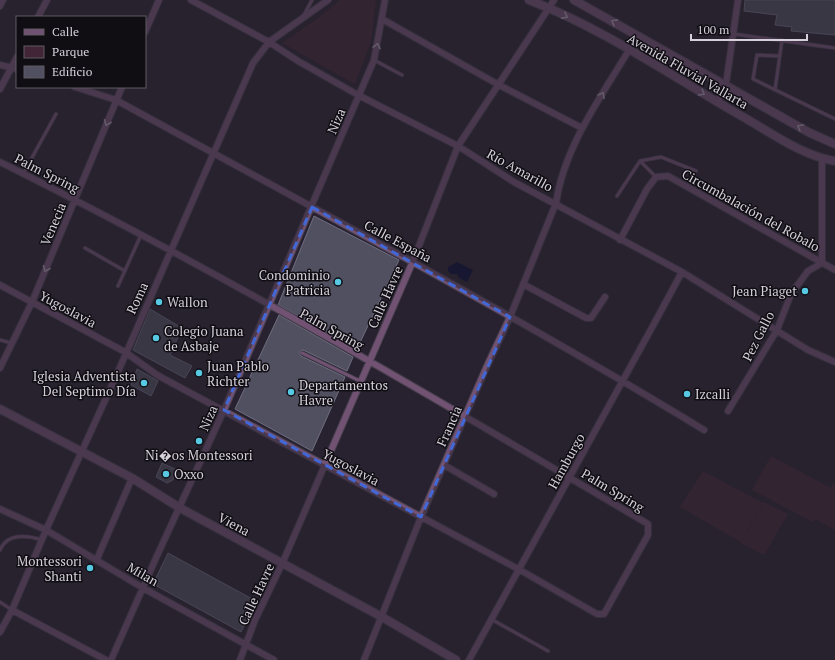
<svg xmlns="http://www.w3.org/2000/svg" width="835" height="660" viewBox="0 0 835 660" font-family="'PT Serif',serif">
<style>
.green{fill:#422637}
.water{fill:#050933}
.building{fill:#515061;stroke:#6f6e80}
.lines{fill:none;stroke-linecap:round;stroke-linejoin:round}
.service-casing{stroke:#443e4b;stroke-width:4.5}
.minor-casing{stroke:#443e4b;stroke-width:8}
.tertiary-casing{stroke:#443e4b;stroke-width:10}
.service{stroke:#715273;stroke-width:3}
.minor{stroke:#715273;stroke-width:6}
.tertiary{stroke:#715273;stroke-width:8}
.oneway{stroke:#ad9eb1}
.marked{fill:none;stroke:#4268d8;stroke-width:3;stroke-dasharray:8 5;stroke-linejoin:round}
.poi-dot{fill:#57c9e2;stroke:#100d13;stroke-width:1.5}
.labels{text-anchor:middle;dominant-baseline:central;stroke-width:3;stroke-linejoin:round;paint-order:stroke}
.street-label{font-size:13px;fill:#d5d0da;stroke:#100d13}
.poi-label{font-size:13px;fill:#d5d0da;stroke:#100d13;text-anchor:start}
</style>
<rect width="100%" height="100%" fill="#282230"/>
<!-- green -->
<path class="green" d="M340 0H376L371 42 355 84 282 43 317 19Z
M771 456 831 488 833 484 835 485V530L815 519 813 522 752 490Z
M703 471 763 503 741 542 680 507Z
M764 502 788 514 764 555 741 543Z"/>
<!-- water -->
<path class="water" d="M457 262 473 270 467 282 459 278 457 274H451L448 271V267Z"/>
<!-- building -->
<path class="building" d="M745 0H835V35L791 31 792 27 775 25 777 15 744 11Z
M314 216 399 260 357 349 278 305Z
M150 309 182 328 170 355 192 366 185 378 133 350Z
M279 315 353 357 347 371 303 350 299 352 301 356 345 377 312 451 235 409Z
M137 369 158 381 151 396 131 385Z
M162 463 177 470 173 480 167 483 156 477Z
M168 553 256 601 241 632 153 584Z"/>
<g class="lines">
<defs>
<path id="service" d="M304 15 312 0
M734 34 835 48
M780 56 757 55 753 79 835 119
M374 60 402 75
M775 90 782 40
M640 161 661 157 696 171
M23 174 56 114
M617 196 640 161 656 177
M85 248 125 271
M118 286 141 235
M0 340 11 343
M302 353 360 381
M0 550C7 533 27 535 42 540
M0 602 12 610
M491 619 548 651"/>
<path id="minor" d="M191 0 269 42 298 61 358 95 458 146 514 182 682 272 808 350 835 362
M0 6 3 0
M38 17 47 0
M382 19 499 85 582 128
M145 32 159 0
M0 65 17 69
M75 87 116 100C313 208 512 313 704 430
M0 89 17 57
M717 102 726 84 738 0
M0 162C221 272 435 398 648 524V535L604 614H597L520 570 157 375 125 352 0 285
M620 240 647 189 656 177 668 176 835 270
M523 284 586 318H591L605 297
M0 368 32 302 122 87
M728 411 777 330 791 294 808 271 822 263V159
M444 465 494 494
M0 509 46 530 143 588 274 660
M97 559 132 478
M12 610 106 660
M0 632 12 610 46 530 117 374 253 63 269 42 328 0
M111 660 156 558 224 410 374 60 385 0
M240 660 255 620 282 564 413 261 458 146 554 0
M364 660 421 517 487 366 510 317 556 203C564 147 601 97 629 50
M469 660C540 531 612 402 682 272"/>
<path id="tertiary" d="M529 0C605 29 674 78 745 118 773 134 803 156 835 161
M574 0 810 133 835 144
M0 409 132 478 180 508 382 617 456 660"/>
</defs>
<!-- service casing -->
<use href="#service" class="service-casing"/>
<!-- minor casing -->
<use href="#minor" class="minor-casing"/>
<!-- tertiary casing -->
<use href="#tertiary" class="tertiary-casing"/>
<!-- service -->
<use href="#service" class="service"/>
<!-- minor -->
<use href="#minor" class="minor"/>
<!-- tertiary -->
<use href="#tertiary" class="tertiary"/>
</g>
<!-- one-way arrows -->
<defs><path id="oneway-chevron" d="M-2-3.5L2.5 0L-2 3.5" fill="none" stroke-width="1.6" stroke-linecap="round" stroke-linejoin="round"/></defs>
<g class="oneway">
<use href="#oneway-chevron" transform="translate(565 16) rotate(28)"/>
<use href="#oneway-chevron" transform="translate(614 22) rotate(-151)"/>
<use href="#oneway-chevron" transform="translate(377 46) rotate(-78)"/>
<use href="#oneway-chevron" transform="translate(702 93) rotate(31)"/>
<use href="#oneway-chevron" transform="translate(602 95) rotate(-59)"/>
<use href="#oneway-chevron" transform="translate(107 123) rotate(112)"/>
<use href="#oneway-chevron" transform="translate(800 127) rotate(-150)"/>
<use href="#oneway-chevron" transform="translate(46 269) rotate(113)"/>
</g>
<!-- marked area -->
<path d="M0 0H835V660H0ZM312 207 510 317 421 517 224 410Z" fill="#282230" fill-opacity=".55" fill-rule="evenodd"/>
<path class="marked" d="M312 207 510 317 421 517 224 410Z"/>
<!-- markers -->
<g class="poi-dot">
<circle cx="338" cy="282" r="4"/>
<circle cx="805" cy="291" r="4"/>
<circle cx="159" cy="302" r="4"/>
<circle cx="156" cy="338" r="4"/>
<circle cx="199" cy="373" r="4"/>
<circle cx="144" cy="383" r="4"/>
<circle cx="291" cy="392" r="4"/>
<circle cx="687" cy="394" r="4"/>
<circle cx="199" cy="441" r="4"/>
<circle cx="166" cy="474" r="4"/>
<circle cx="90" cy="568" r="4"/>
</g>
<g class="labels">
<!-- street labels -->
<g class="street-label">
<text transform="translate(688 71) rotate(30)">Avenida Fluvial Vallarta</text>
<text transform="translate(336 121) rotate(-67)">Niza</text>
<text transform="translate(520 170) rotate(29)">Río Amarillo</text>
<text transform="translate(47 173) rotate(27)">Palm Spring</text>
<text transform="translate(751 210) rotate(29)">Circumbalación del Robalo</text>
<text transform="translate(53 224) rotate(-67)">Venecia</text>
<text transform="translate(398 241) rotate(28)">Calle España</text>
<text transform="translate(385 297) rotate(-66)">Calle Havre</text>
<text transform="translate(137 298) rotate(-65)">Roma</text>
<text transform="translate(68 309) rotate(28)">Yugoslavia</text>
<text transform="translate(332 329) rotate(29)">Palm Spring</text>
<text transform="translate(758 336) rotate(-63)">Pez Gallo</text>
<text transform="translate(208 418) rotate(-66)">Niza</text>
<text transform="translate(449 426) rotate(-66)">Francia</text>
<text transform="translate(566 461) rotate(-61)">Hamburgo</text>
<text transform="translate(351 467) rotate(28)">Yugoslavia</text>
<text transform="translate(613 490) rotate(31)">Palm Spring</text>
<text transform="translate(234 524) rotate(28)">Viena</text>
<text transform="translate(143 574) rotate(30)">Milan</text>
<text transform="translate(256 594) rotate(-65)">Calle Havre</text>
</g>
<!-- poi labels -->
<g class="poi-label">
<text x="330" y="275" text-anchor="end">Condominio<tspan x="330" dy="15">Patricia</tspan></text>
<text x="797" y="291" text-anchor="end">Jean Piaget</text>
<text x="167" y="302">Wallon</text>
<text x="164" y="331">Colegio Juana<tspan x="164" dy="15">de Asbaje</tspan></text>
<text x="207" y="366">Juan Pablo<tspan x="207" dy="15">Richter</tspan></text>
<text x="136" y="376" text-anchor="end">Iglesia Adventista<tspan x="136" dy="15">Del Septimo Día</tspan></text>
<text x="299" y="385">Departamentos<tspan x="299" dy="15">Havre</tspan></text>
<text x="695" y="394">Izcalli</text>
<text x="199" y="455" text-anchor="middle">Ni�os Montessori</text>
<text x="174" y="474">Oxxo</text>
<text x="82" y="561" text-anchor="end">Montessori<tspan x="82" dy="15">Shanti</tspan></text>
</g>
</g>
<!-- legend -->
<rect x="16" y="16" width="130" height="72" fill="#100d13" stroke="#5f5b63"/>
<rect x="24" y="29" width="20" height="6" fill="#715273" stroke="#5f5b63"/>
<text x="52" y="36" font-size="12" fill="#d5d0da">Calle</text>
<rect x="24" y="46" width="20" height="12" fill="#422637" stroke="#5f5b63"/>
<text x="52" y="56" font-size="12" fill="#d5d0da">Parque</text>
<rect x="24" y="66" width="20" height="12" fill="#515061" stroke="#5f5b63"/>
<text x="52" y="76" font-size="12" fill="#d5d0da">Edificio</text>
<!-- scale -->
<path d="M691 34v6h116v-6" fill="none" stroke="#d5d0da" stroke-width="2"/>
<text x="697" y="34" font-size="12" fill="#d5d0da" stroke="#100d13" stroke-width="3" paint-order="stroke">100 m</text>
</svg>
